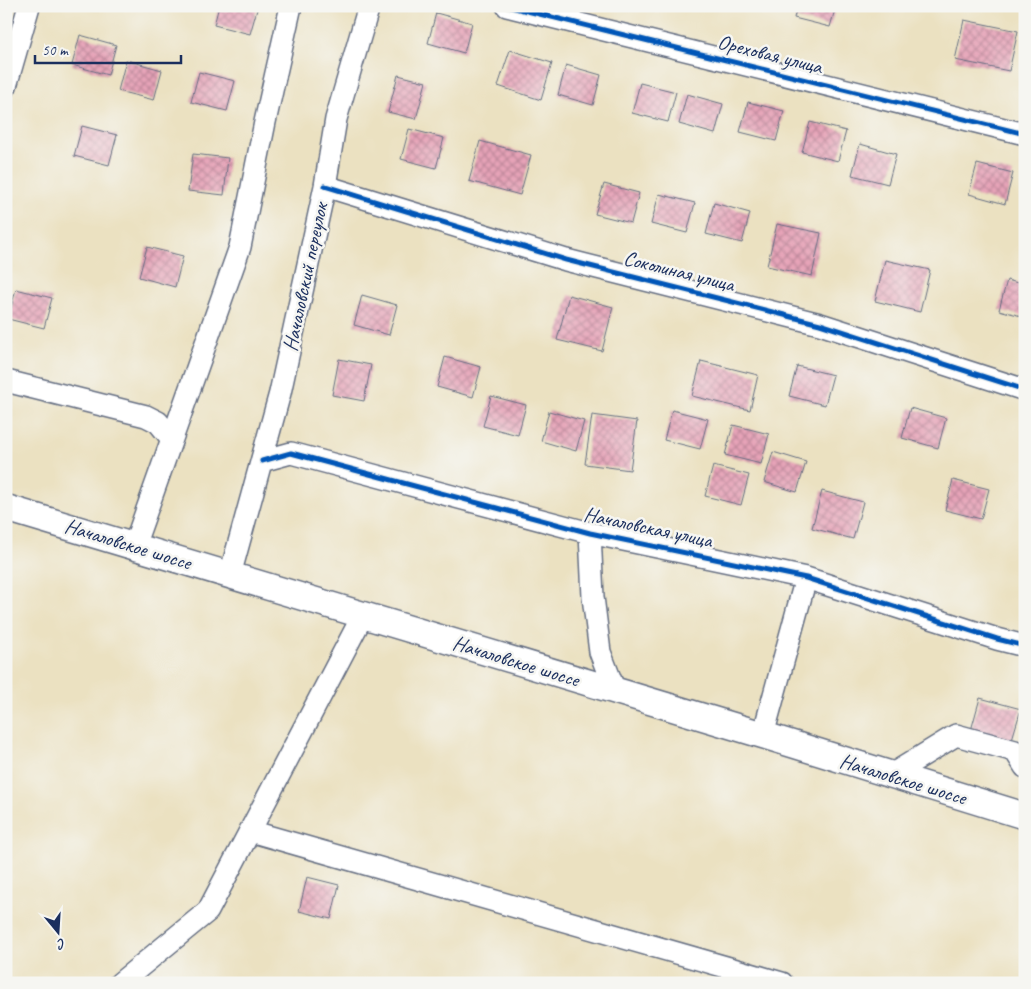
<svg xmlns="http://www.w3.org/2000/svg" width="1031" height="989" viewBox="0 0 1031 989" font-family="Caveat,sans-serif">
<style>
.building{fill:url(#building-cross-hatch)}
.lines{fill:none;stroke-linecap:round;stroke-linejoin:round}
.minor-casing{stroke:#646d81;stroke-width:24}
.major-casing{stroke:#646d81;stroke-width:29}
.minor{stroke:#fff;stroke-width:21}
.major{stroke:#fff;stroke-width:26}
.cycleway-casing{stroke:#f6f6f2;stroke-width:8}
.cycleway{stroke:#0057b8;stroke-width:5}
.labels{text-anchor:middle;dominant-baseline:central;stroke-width:5;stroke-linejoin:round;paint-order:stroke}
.street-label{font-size:21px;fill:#1b2f5e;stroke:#f6f6f2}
</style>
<defs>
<pattern id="building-cross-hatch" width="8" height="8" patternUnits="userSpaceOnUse" patternTransform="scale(1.25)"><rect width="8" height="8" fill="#e6a3b7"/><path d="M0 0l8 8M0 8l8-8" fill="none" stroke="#ba8598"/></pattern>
</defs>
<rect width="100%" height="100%" fill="#f6f6f2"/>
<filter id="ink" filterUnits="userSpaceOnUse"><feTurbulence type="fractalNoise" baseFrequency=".02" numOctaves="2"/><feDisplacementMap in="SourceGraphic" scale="10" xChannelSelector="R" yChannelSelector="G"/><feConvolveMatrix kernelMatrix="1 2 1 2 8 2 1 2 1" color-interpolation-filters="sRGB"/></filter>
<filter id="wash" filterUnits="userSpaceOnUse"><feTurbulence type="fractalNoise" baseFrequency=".0096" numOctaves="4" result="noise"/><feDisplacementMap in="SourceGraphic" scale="20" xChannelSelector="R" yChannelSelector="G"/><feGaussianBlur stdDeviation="1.12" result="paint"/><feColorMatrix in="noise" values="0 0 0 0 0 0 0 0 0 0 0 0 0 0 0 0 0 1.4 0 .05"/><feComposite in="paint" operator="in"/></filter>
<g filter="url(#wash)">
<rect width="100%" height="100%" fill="#ebe1c1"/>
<g id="blocks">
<!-- building -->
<path class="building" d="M6 6H11L9 13 6 12Z
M219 6H258L250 34 214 25Z
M797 6H836L830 27 794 18Z
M436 13 472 23 464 53 428 43Z
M964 20 1018 31 1009 71 955 60Z
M80 35 116 45 108 75 72 65Z
M510 50 552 63 541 100 498 86Z
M126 60 162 70 154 100 118 91Z
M566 65 601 75 593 105 558 95Z
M199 72 235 81 227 111 191 102Z
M398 75 426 82 416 119 388 112Z
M640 83 676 92 668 122 632 113Z
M687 94 723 104 715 134 679 124Z
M748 102 784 111 776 141 740 132Z
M810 122 846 131 838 161 802 152Z
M82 126 117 135 109 165 74 156Z
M409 129 444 138 436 168 401 159Z
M480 141 531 155 520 195 469 181Z
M860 144 896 154 888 184 852 175Z
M193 154 228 158 224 195 188 191Z
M977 164 1013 173 1005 204 969 194Z
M604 184 639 193 631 223 595 214Z
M659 194 695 203 687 233 651 224Z
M714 203 750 213 742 243 706 234Z
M777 224 821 233 812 276 767 266Z
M147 247 183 256 175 287 139 277Z
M885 260 930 270 920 312 875 301Z
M1007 280 1025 285V317L999 310Z
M16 289 52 298 44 328 8 319Z
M362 295 397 305 389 335 354 325Z
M569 295 613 307 602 351 557 340Z
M445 357 481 367 473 397 437 387Z
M339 359 371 365 364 401 332 395Z
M701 361 758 375 750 410 692 396Z
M797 366 833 375 825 405 789 396Z
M491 396 526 405 518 435 483 426Z
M910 408 946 418 938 448 902 438Z
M672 410 708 419 700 449 664 440Z
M549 411 584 421 576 451 541 441Z
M592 415 637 421 630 470 585 464Z
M733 425 769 434 761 464 725 455Z
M773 452 806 462 797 492 764 482Z
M713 466 749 475 741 505 705 496Z
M953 480 989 489 981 519 945 510Z
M822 491 863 502 853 539 812 528Z
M980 698 1021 709 1010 746 970 734Z
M307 877 339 885 331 919 299 911Z"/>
</g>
</g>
<g filter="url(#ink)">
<use href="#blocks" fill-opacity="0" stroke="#646d81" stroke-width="1"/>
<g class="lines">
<defs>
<path id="minor" d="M507 6 1025 134
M6 86 29 6
M325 186 566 260 820 324 1025 390
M6 381 146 416 158 422 172 439
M262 461 291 453 590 533 806 578 997 639 1025 646
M590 533 593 597 600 652 615 691
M134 546 240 247 265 122 291 6
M230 575 280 393 325 186 336 119 369 6
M763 735 806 578
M891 775 956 735 1015 751 1025 767
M250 831 782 983
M120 983 208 911 363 615"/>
<path id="major" d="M6 508 763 735 1025 816"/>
</defs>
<!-- minor casing -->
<use href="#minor" class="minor-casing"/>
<!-- major casing -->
<use href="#major" class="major-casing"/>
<!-- minor -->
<use href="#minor" class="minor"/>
<!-- major -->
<use href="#major" class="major"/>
<defs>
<path id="cycleway" d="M507 6 1025 134
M325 186 566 260 820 324 1025 390
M262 461 291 453 590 533 806 578 997 639 1025 646"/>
</defs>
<!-- cycleway casing -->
<use href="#cycleway" class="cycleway-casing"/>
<!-- cycleway -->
<use href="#cycleway" class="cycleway"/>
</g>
</g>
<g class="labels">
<!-- street labels -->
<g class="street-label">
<text transform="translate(770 54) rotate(14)">Ореховая улица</text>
<text transform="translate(679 271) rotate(14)">Соколиная улица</text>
<text transform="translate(305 277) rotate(-78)">Началовский переулок</text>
<text transform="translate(648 527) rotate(12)">Началовская улица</text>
<text transform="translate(128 544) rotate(17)">Началовское шоссе</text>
<text transform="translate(516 661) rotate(17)">Началовское шоссе</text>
<text transform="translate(903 779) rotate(17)">Началовское шоссе</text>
</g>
</g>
<!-- margin -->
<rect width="1031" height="989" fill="none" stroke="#f6f6f2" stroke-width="25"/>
<!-- north arrow -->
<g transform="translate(58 932) rotate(162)" stroke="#f6f6f2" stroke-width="4" paint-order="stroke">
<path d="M0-4L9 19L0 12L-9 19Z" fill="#1b2f5e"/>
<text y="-8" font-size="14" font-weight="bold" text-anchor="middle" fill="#1b2f5e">С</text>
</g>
<!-- scale -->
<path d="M35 55v8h146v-8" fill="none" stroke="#1b2f5e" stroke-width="2.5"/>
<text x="42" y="55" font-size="15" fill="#1b2f5e" stroke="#f6f6f2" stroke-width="4" paint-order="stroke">50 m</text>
</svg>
